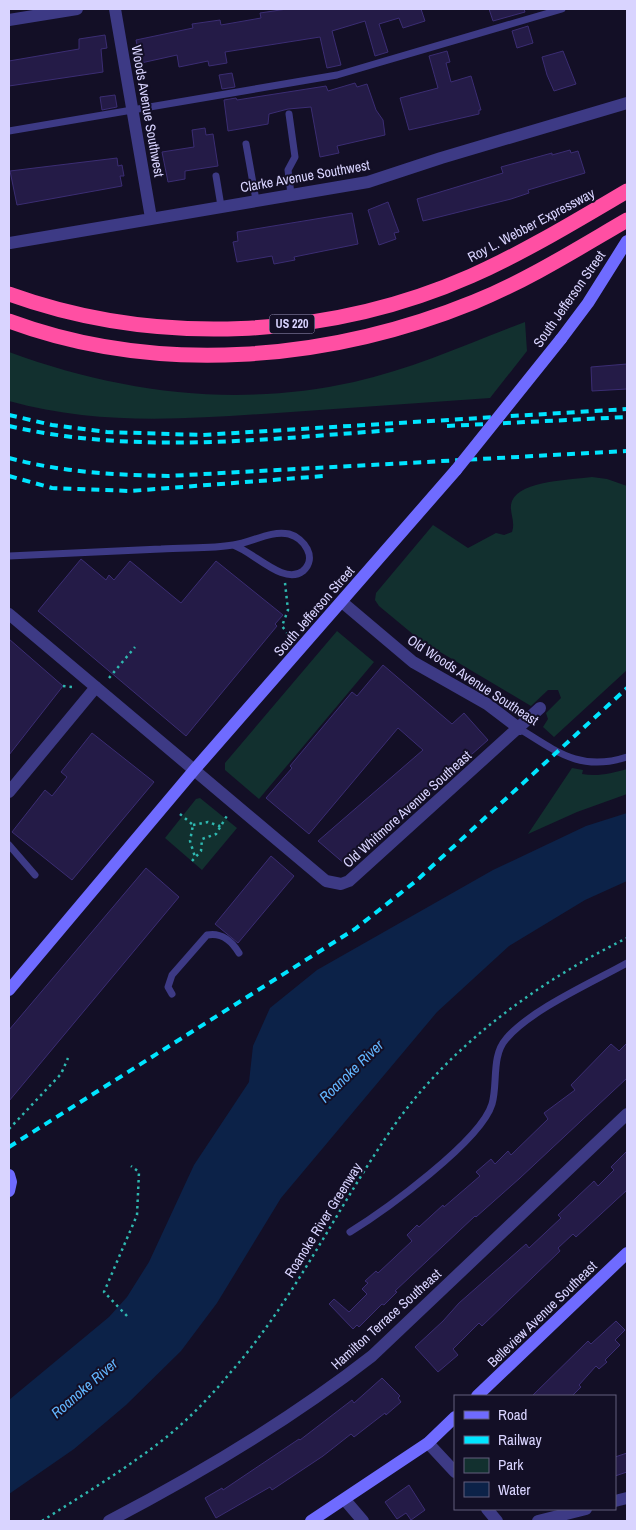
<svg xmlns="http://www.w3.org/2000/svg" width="636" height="1530" viewBox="0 0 636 1530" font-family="'Archivo Narrow',sans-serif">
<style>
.green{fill:#12302f}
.water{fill:#0c2248}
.building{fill:#241b47;stroke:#3b2d73}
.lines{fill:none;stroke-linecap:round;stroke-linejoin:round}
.path{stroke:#2fb8b0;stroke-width:2.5;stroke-dasharray:2.5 4;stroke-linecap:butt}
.lane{stroke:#3d3a85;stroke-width:7}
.street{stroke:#3d3a85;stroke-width:12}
.secondary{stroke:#6f6bff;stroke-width:12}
.highway{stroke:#ff4fa3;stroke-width:15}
.rail{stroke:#00e5ff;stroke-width:4;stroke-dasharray:8 6;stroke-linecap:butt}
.secondary-bridge{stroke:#6f6bff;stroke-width:12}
.labels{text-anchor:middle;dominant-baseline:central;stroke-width:4;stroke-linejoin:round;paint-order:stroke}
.shield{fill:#130f26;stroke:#9e99be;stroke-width:1}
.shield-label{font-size:12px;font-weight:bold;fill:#d9d4ff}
.street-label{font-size:14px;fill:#d9d4ff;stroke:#130f26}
.water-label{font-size:15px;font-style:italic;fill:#62b6ff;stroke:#130f26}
</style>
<rect width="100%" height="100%" fill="#130f26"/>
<!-- green -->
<path class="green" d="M525 322 527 351 490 398C419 403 348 408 277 413 184 419 100 426 9 401V352C121 393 236 408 354 382 412 369 469 343 525 322Z
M592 477 607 479 627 486V670L554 737 543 727 548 719 546 713 561 698 558 690H548L531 706 420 640 379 606 375 600 376 593 433 525 468 548 496 533 504 535 512 532C516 520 508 511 512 501 521 480 572 480 592 477Z
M337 631 374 662 259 799 225 770V763Z
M572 768 583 770 582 774C598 777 612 773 627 769V794L577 812 528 834Z
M200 798 237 828 202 870 165 838 196 799Z"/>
<!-- water -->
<path class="water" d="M627 813V881L585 900 509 946 437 1012 281 1198 217 1303 181 1351 126 1405 74 1449 9 1494V1400L109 1317 127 1297 149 1262 194 1165 249 1082 253 1046 270 1008 317 970 493 870 586 826Z"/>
<!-- building -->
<path class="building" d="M287 9H421L425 21 403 28 399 18 379 24 388 52 375 56 365 21 332 31 341 65 327 68 320 37 225 52 227 63 209 66 208 61 179 67 177 55 141 63 136 40 193 28 192 24 220 20 221 25 261 18 260 13Z
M489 9H524L525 12 493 21Z
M528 26 533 43 517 48 512 31Z
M105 35 107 48 101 49 103 72 9 86V61L79 49V39Z
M447 51 450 62 446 63 451 82 471 76 481 110H479V114L409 130 400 98 438 88 429 56Z
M563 51 576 84 554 91 547 75 542 57Z
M232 73 235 87 222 89 219 75Z
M355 83 357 87 367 84 376 110 383 120 385 135 337 146 339 153 320 157 311 107 288 109 269 114 268 124 228 131 224 100 236 98 237 100 326 86 328 91Z
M115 95 117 107 102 110 100 97Z
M205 128 206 135 213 134 218 166 185 171V179L168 182 162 152 194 147 192 130Z
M570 150 571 153 578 151 585 173 528 190 529 193 511 199 423 221 417 199 503 173 501 167 552 153V155Z
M117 158 118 166 122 165 124 176H120L122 186 17 205 10 171Z
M388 202 399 232 394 233 396 239 379 245 368 210Z
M352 213 358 244 294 257 295 260 274 264 272 256 237 262 233 242 238 241 237 232Z
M627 364V389L592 391 591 367Z
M81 559 106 580 109 575 114 580 130 561 181 603 216 561 283 615 275 624 277 626 186 736 38 611Z
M9 639 63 686 9 755Z
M383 665 452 724 464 713 488 740 346 865 318 841 423 750 398 728 309 834 266 798 292 768 290 766 352 692 357 696Z
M92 733 154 782 72 880 12 832 45 790 52 796 67 777 61 772Z
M271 856 294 876 238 943 215 924Z
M146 868 179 897 9 1101V1030Z
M627 1043V1078L520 1178 476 1217 475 1216 395 1291 397 1292 384 1305 382 1304 359 1327 357 1325 353 1329 329 1304 334 1299 349 1312 367 1294 362 1289 368 1283 365 1281 376 1271 378 1273 412 1241 407 1235 417 1225 419 1227 443 1205 444 1207 480 1176 476 1172 491 1159 495 1164 508 1151 511 1155 548 1119 544 1113 575 1090 571 1085 611 1044 619 1051Z
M627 1151V1190L576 1237 573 1234 558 1248 560 1251 482 1326 479 1323 453 1349 458 1355 438 1372 415 1347 443 1321 459 1303 526 1244 529 1248 561 1218 558 1215 594 1181 598 1186 614 1170 611 1167Z
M616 1321 625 1330 615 1340 620 1345 605 1360 607 1362 599 1369 596 1366 579 1385 581 1387 572 1396H532L588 1341 591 1344Z
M382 1378 400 1396 398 1398 401 1402 386 1415 385 1413 354 1437 351 1434 323 1456 272 1490 270 1487 216 1518 205 1498 222 1488 223 1490 299 1439 300 1440 352 1400 354 1403Z
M627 1453V1472L615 1476V1457Z
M409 1485 425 1510 411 1520 406 1513 397 1519 385 1502Z"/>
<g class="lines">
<!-- path -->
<path class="path" d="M285 583 288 610 282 626 290 637
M109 678 135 647
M63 686 73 687
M180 814 193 825 190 841 195 857
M193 825 208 822 219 826 222 824
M192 861 201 851 202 839 216 834 228 814
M9 1129 61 1074 68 1058
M127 1316 104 1292 137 1215 139 1172 131 1166
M42 1521C78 1498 116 1475 151 1449 180 1428 207 1401 230 1373 297 1297 339 1203 398 1120 456 1041 540 981 627 938"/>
<!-- lane -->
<path class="lane" d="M289 114 295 157 288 170 291 194
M9 131 337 75 562 9
M246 144 256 200
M216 176 221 206
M9 556C59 554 110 551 161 549 184 547 210 549 233 545 251 543 270 530 289 534 304 538 318 558 303 571 284 586 254 552 233 545
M520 729C557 752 581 772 627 757
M9 845 35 875
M172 994 168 987 172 975 207 935C221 932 232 941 239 953
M350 1232C384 1211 481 1141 492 1104 498 1084 491 1056 506 1039 530 1010 593 982 627 963"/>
<!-- street -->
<path class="street" d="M115 9 151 218
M9 20 77 9
M10 243 368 182 441 158 627 103
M342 602 413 662 487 704 520 729
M9 614 326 881 341 884 349 881 540 708
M9 792 96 687
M428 1443 455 1472
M345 1500 363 1521
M615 1501 627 1498
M487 1509 497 1521
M109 1521C201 1473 290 1420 372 1356L627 1114
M538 1521 586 1509"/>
<!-- secondary -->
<path class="secondary" d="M561 339 588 303 627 241
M9 990 195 769 456 470
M9 1175 11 1182 9 1191
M477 1396 627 1253
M311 1521 428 1443 455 1417"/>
<!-- highway -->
<path class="highway" d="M9 294C156 347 328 339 471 276 525 252 576 221 627 191
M9 321C158 376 329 361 474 302 528 280 577 249 627 220"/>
<!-- rail -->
<path class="rail" d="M9 415 52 425 107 432 202 435 627 409
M9 426C135 455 266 439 394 430
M447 426 627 417
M9 458C61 472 114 475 168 476L627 451
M9 476 52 488 130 491 324 476
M9 1147 355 929 416 881 627 688"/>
<!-- secondary-bridge -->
<path class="secondary-bridge" d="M456 470 561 339"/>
</g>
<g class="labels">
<!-- shield labels -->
<rect class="shield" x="269.5" y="314.5" width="45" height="19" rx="4"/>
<g class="shield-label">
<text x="292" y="324">US 220</text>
</g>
<!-- street labels -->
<g class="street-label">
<text transform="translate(148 111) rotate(80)">Woods Avenue Southwest</text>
<text transform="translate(305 176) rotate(-10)">Clarke Avenue Southwest</text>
<text transform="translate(531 225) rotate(-28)">Roy L. Webber Expressway</text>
<text transform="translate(569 299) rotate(-55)">South Jefferson Street</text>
<text transform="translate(314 611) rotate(-49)">South Jefferson Street</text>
<text transform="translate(473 680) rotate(33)">Old Woods Avenue Southeast</text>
<text transform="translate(407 809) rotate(-42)">Old Whitmore Avenue Southeast</text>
<text transform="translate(323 1220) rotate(-58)">Roanoke River Greenway</text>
<text transform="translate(542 1314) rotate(-44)">Belleview Avenue Southeast</text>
<text transform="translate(386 1319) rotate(-42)">Hamilton Terrace Southeast</text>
</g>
<!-- water labels -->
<g class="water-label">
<text transform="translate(351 1071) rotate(-44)">Roanoke River</text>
<text transform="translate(84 1388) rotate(-41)">Roanoke River</text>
</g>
</g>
<!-- border -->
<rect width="636" height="1530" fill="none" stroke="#d9d4ff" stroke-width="20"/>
<!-- legend -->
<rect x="454" y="1395" width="162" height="115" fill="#130f26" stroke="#625e7d"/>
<rect x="464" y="1411" width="25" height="8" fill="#6f6bff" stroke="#625e7d"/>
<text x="498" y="1420" font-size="15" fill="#d9d4ff">Road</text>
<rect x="464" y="1436" width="25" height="8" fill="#00e5ff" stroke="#625e7d"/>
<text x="498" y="1445" font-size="15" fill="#d9d4ff">Railway</text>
<rect x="464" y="1458" width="25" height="15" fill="#12302f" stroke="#625e7d"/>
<text x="498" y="1470" font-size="15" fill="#d9d4ff">Park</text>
<rect x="464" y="1482" width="25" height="15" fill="#0c2248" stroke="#625e7d"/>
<text x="498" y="1495" font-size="15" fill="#d9d4ff">Water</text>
</svg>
